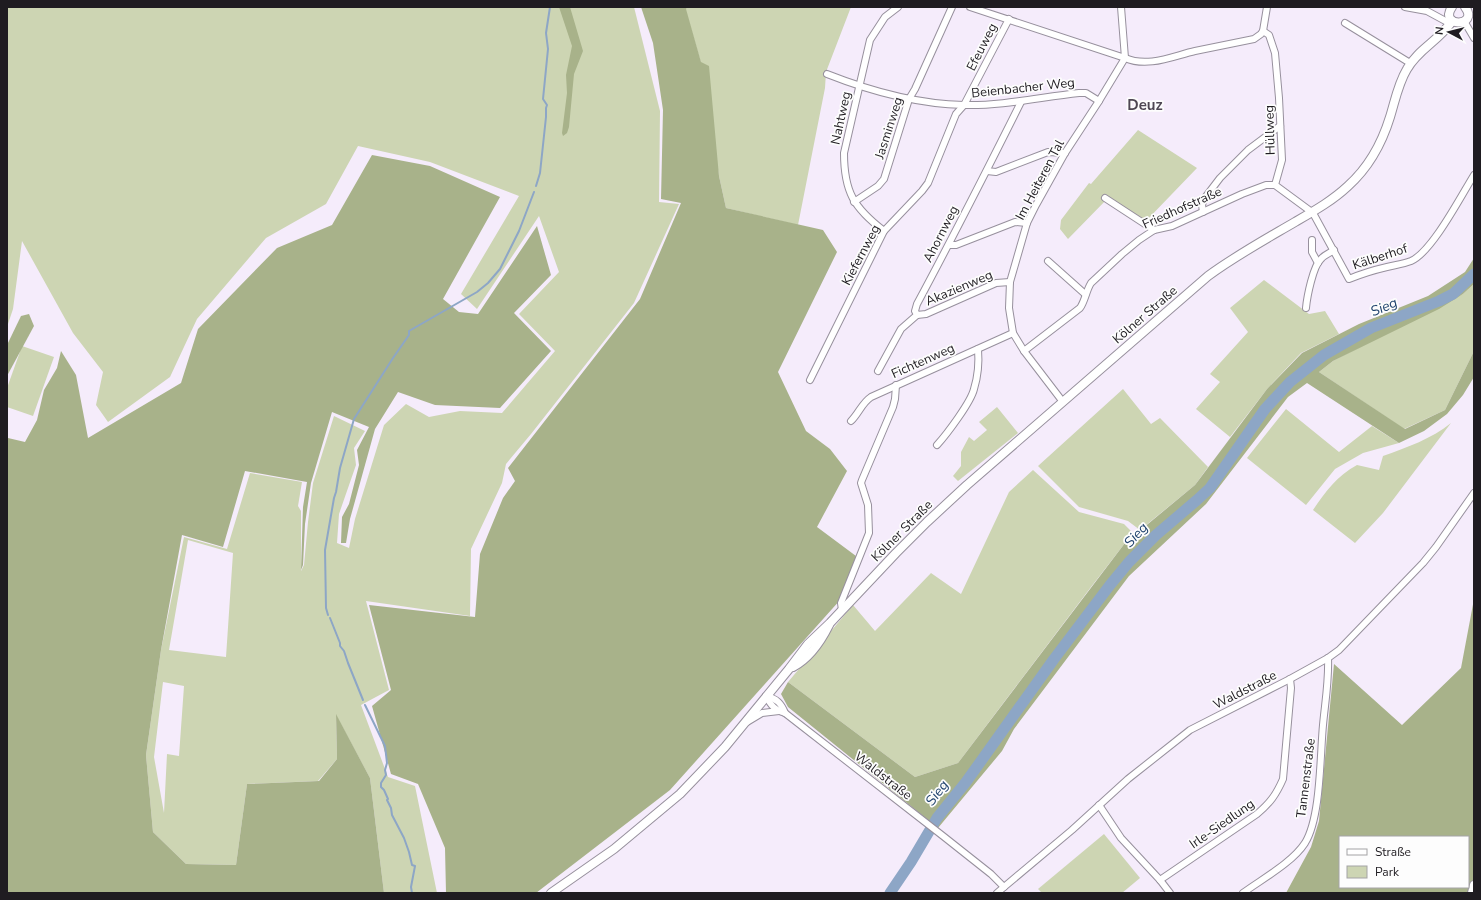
<svg xmlns="http://www.w3.org/2000/svg" width="1481" height="900" font-family="'Nunito Sans',sans-serif">
  <rect width="100%" height="100%" fill="#f5ecfb"/>
  <g fill="#cdd5b3" fill-rule="evenodd">
    <path d="M7,7H634L660,111L659,202L679,204L634,303L531,434L506,464L502,483L471,549L470,616L366,601L389,690L361,705L388,777L415,786L437,893H384L370,778L336,715L337,759L318,781L247,784L236,865L186,864L153,832L146,755L161,650L184,537L227,549L250,473L302,482L298,506L301,511V571L304,565L308,522L313,483L334,416L365,431L354,448L356,465L339,514L337,543L349,548L355,519L384,425L406,404L429,417L460,411L502,413L555,351L519,314L559,272L539,216L477,309L461,294L519,196L430,162L358,146L326,204L266,238L197,319L170,377L108,422L96,405L103,372L73,333L22,241L13,309L7,327ZM188,540L233,553L226,657L169,650ZM163,682L184,686L179,756L167,754L164,813L154,757Z"/>
    <polygon points="687,7 851,7 826,72 825,88 798,225 726,208 719,176 701,63 685,8"/>
    <polygon points="1138,130 1197,168 1145,222 1109,197 1068,239 1060,229 1061,220 1089,183 1091,184"/>
    <polygon points="1264,280 1309,314 1325,311 1339,334 1301,353 1267,389 1230,437 1196,409 1220,382 1210,374 1248,332 1230,308"/>
    <polygon points="1474,284 1474,351 1445,410 1404,429 1319,372 1333,361 1463,294"/>
    <polygon points="22,346 54,357 33,416 7,407 7,388"/>
    <polygon points="1123,389 1151,424 1160,418 1208,467 1195,485 1140,530 1128,521 1079,507 1038,466"/>
    <polygon points="997,407 1018,433 958,481 953,476 961,466 961,452 969,437 974,441 987,430 979,422"/>
    <polygon points="1286,409 1339,452 1372,426 1399,443 1363,453 1335,469 1306,505 1247,458"/>
    <path d="M1451,423L1383,513L1355,543L1313,510C1326,491 1337,476 1357,465L1379,470L1383,456C1408,447 1431,439 1451,423Z"/>
    <polygon points="1033,470 1079,512 1124,524 1135,535 1125,543 1091,587 958,763 915,777 788,682 853,605 875,631 931,573 961,594 1009,492"/>
    <polygon points="1104,834 1140,878 1122,893 1042,893 1038,889"/>
  </g>
  <g fill="#a8b28a" fill-rule="evenodd">
    <polygon points="559,7 570,7 583,51 574,74 569,127 567,133 563,136 562,133 567,93 566,75 572,46"/>
    <polygon points="641,7 687,7 686,9 701,62 709,66 719,176 726,208 823,230 837,252 778,372 806,431 830,449 847,471 817,527 856,556 841,599 670,790 536,893 446,893 445,848 418,784 391,774 372,706 391,690 369,605 475,617 480,554 503,498 515,481 508,468 640,299 681,203 661,199 663,110 653,43"/>
    <polygon points="372,155 430,166 500,197 443,299 459,312 478,314 537,226 551,275 514,313 551,351 500,408 435,405 398,392 375,429 350,519 346,543 341,543 342,517 349,504 359,465 357,450 369,427 332,412 311,483 305,524 303,565 301,570 303,507 307,482 245,471 223,547 182,535 161,650 146,755 153,832 186,864 236,865 247,784 319,781 337,759 336,714 370,778 384,893 7,893 7,434 8,438 25,442 37,420 44,390 57,368 61,351 76,375 88,438 181,383 198,329 277,248 332,225"/>
    <polygon points="1474,258 1474,284 1463,294 1439,309 1333,361 1319,372 1405,429 1445,410 1474,351 1474,377 1463,395 1447,414 1424,431 1399,443 1307,383 1288,397 1206,504 1129,576 1014,729 1002,751 938,828 788,707 781,694 788,682 915,777 958,763 1125,543 1195,485 1267,389 1302,353 1359,324 1428,296 1465,272"/>
    <polygon points="29,314 34,326 7,376 7,345 21,316"/>
    <path d="M1474,599V893H1286L1311,847L1319,821L1334,664L1402,725L1461,668ZM1340,837H1468V887H1340Z"/>
  </g>
  <g fill="none" stroke-linecap="round" stroke-linejoin="round">
    <g stroke="#8da6c6" stroke-width="2">
      <polyline points="536,186 540,173 546,117 546,108 547,105 543,99 548,49 546,33 550,7"/>
      <polyline points="328,615 326,608 325,550 334,498 336,492 340,468 354,419 393,358 409,335 409,331 477,292 488,283 500,269 519,231 534,192"/>
      <polyline points="330,618 340,643 340,646 344,651 348,663 363,700"/>
      <polyline points="365,705 385,746 387,763 385,770 386,775 381,783 381,787 384,790 388,799 387,800 391,808 392,815 404,838 409,852 412,865 415,866 411,887 412,893"/>
    </g>
    <polyline stroke="#8da6c6" stroke-width="11" points="890,893 911,862 937,818 966,782 1054,659 1110,585 1129,562 1156,535 1197,500 1210,488 1265,409 1290,382 1324,355 1371,328 1439,301 1453,294 1474,274"/>
    <defs>
      <g id="minor">
        <polyline points="970,7 1125,58 1121,7"/>
        <polyline points="1405,7 1427,11 1451,24"/>
        <polyline points="1464,21 1474,38"/>
        <polyline points="1345,23 1410,63"/>
        <path d="M1263,31L1269,35L1275,53L1279,98L1282,160L1275,185L1313,213L1349,279C1361,274 1374,270 1387,267C1395,265 1403,264 1411,261C1432,252 1461,196 1474,175"/>
        <path d="M827,74C870,91 917,104 964,105C1003,106 1041,97 1079,93H1086L1099,101L1125,58C1148,68 1173,56 1195,51C1215,47 1234,43 1254,39L1261,34L1263,31L1267,7"/>
        <polyline points="987,171 996,172 1048,152 1065,153"/>
        <polyline points="1105,198 1154,230"/>
        <polyline points="854,202 878,186 884,179 909,99 915,89 952,7"/>
        <polyline points="1203,212 1202,205 1204,199 1220,178 1248,150 1280,126"/>
        <path d="M884,231C854,208 844,192 844,153L870,40L885,17L898,7"/>
        <polyline points="1312,240 1312,252 1318,263"/>
        <polyline points="949,245 956,245 1015,222 1027,223"/>
        <polyline points="1048,261 1085,294"/>
        <path d="M1306,308C1307,297 1313,266 1321,259C1324,255 1330,253 1334,250"/>
        <polyline points="917,315 926,314 996,283 1010,282"/>
        <path d="M1024,351L1080,308C1085,301 1086,291 1091,283L1122,254L1139,240L1154,230L1172,226L1242,194L1266,185H1275"/>
        <path d="M878,371L901,329L917,315L915,311L917,304C953,237 987,170 1021,102"/>
        <polyline points="810,380 884,231 922,191 928,183 956,114 964,105 1009,19"/>
        <polyline points="1063,402 1024,351 1013,333 1009,308 1010,282 1027,223 1036,205 1065,153 1099,101"/>
        <path d="M851,421C859,413 862,403 871,397L1013,333"/>
        <path d="M937,445C947,434 971,402 974,389C978,376 979,361 978,349"/>
        <polyline points="842,610 841,603 869,533 868,505 861,483 862,480 893,407 895,399 896,385"/>
        <path d="M766,696C771,706 775,710 785,713L943,836L991,874L1004,887L1072,830L1128,779L1190,730L1290,679L1328,658L1339,650L1423,563L1436,547L1474,493"/>
        <path d="M766,696C777,699 781,703 785,713"/>
        <polyline points="747,722 762,713 779,711"/>
        <polyline points="1099,805 1121,838 1160,880 1170,893"/>
        <path d="M1160,880L1257,814C1270,803 1276,795 1283,779L1291,688L1290,679"/>
        <polyline points="997,893 1004,887"/>
        <path d="M1243,893C1262,879 1292,863 1305,843C1321,817 1320,756 1323,725C1325,703 1329,681 1328,658"/>
      </g>
      <g id="major">
        <path d="M1452,7C1438,28 1480,27 1465,7"/>
        <path d="M793,667C810,658 821,641 829,625"/>
        <path d="M551,893L614,849L680,794L725,747L789,669L808,644L830,623L896,553L927,522L967,485L1208,276C1235,256 1266,239 1295,222C1314,211 1332,201 1348,186C1368,168 1382,143 1390,117C1395,101 1398,84 1407,69C1418,49 1440,40 1452,21"/>
        <polyline points="1472,893 1474,885"/>
      </g>
    </defs>
    <use href="#minor" stroke="#97909d" stroke-width="8"/>
    <use href="#major" stroke="#97909d" stroke-width="10"/>
    <use href="#minor" stroke="#fff" stroke-width="6"/>
    <use href="#major" stroke="#fff" stroke-width="8"/>
  </g>
  <g text-anchor="middle" dominant-baseline="central" stroke-width="3.5" stroke-linejoin="round" paint-order="stroke">
    <g font-size="13" fill="#1f1c21" stroke="#fdfdfd">
      <text transform="translate(982 47) rotate(-63)">Efeuweg</text>
      <text transform="translate(1023 88) rotate(-6)">Beienbacher Weg</text>
      <text transform="translate(841 118) rotate(-78)">Nahtweg</text>
      <text transform="translate(889 128) rotate(-72)">Jasminweg</text>
      <text transform="translate(1270 130) rotate(-92)">Hüllweg</text>
      <text transform="translate(1040 180) rotate(-62)">Im Heiteren Tal</text>
      <text transform="translate(1182 208) rotate(-24)">Friedhofstraße</text>
      <text transform="translate(941 234) rotate(-63)">Ahornweg</text>
      <text transform="translate(861 255) rotate(-62)">Kiefernweg</text>
      <text transform="translate(1380 257) rotate(-18)">Kälberhof</text>
      <text transform="translate(959 288) rotate(-23)">Akazienweg</text>
      <text transform="translate(1145 315) rotate(-41)">Kölner Straße</text>
      <text transform="translate(923 361) rotate(-24)">Fichtenweg</text>
      <text transform="translate(902 531) rotate(-45)">Kölner Straße</text>
      <text transform="translate(1245 690) rotate(-27)">Waldstraße</text>
      <text transform="translate(883 776) rotate(38)">Waldstraße</text>
      <text transform="translate(1306 778) rotate(-83)">Tannenstraße</text>
      <text transform="translate(1222 824) rotate(-35)">Irle-Siedlung</text>
    </g>
    <g font-size="14" font-style="italic" fill="#20436e" stroke="#fdfdfd">
      <text transform="translate(1384 307) rotate(-23)">Sieg</text>
      <text transform="translate(1136 535) rotate(-47)">Sieg</text>
      <text transform="translate(937 793) rotate(-53)">Sieg</text>
    </g>
    <g font-size="15" font-weight="bold" fill="#4e4753" stroke="#fdfdfd">
      <text x="1145" y="105">Deuz</text>
    </g>
  </g>
  <rect width="1481" height="900" fill="none" stroke="#1f1c21" stroke-width="16"/>
  <rect x="1339" y="836" width="130" height="52" fill="#fdfdfd" stroke="#a4a3a5"/>
  <rect x="1347" y="849" width="20" height="6" fill="#ffffff" stroke="#a4a3a5"/>
  <text x="1375" y="856" font-size="12" fill="#1f1c21">Straße</text>
  <rect x="1347" y="866" width="20" height="12" fill="#cdd5b3" stroke="#a4a3a5"/>
  <text x="1375" y="876" font-size="12" fill="#1f1c21">Park</text>
  <g transform="translate(1449 32) rotate(277)" stroke="#fdfdfd" stroke-width="3" paint-order="stroke">
  <path d="M0-3L7 15L0 10L-7 15Z" fill="#1f1c21"/>
  <text y="-6" font-size="11" font-weight="bold" text-anchor="middle" fill="#1f1c21">N</text>
  </g>
</svg>
